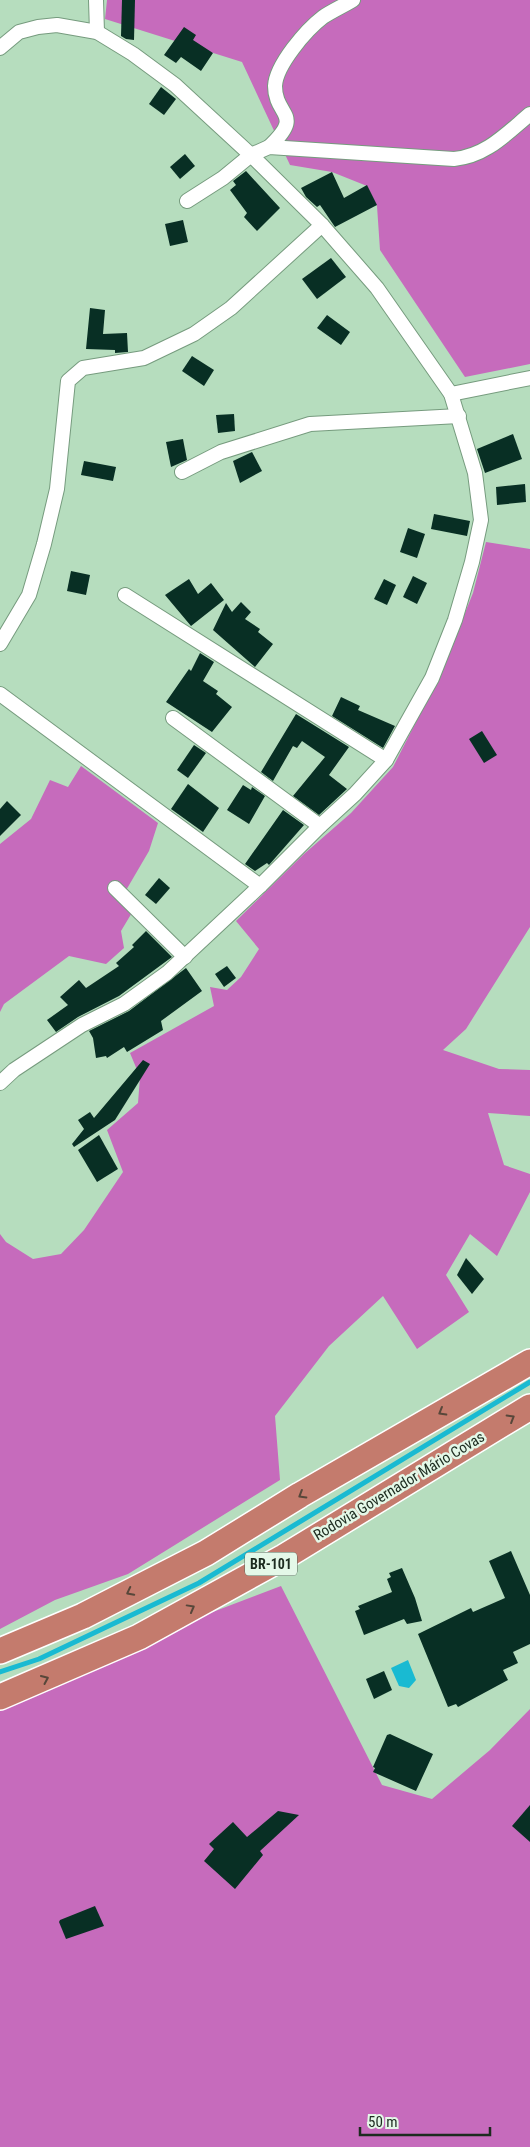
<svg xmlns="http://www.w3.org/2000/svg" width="530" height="2147" font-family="'Roboto Condensed',sans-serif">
  <rect width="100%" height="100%" fill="#b6ddbe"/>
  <g fill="#c66bbc">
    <polygon points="107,0 530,0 530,364 465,377 380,250 377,206 367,186 332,172 290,165 242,62 105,19"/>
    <polygon points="486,542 530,549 530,927 466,1029 443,1050 499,1069 530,1070 530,1116 488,1113 504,1165 530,1174 530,1192 497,1256 470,1234 446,1275 469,1312 417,1349 383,1296 329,1346 275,1416 280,1480 128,1574 55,1600 0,1629 0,1234 6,1242 33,1259 61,1254 84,1230 123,1172 107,1130 138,1103 140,1077 130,1053 214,1006 210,987 227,990 241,977 259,949 236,921 304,854 351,813 393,767 440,675 473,593"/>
    <polygon points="81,766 158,823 149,851 125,892 136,906 121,931 124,948 106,964 69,956 4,1004 0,1012 0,844 31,819 50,780 68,787"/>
    <polygon points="281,1586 382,1785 432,1799 490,1750 530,1709 530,2147 0,2147 0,1693"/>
  </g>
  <polygon fill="#19bad2" points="408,1660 416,1680 409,1688 399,1686 391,1668"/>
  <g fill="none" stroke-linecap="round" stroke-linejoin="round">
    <polyline stroke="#19bad2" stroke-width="5" points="0,1672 39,1659 199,1583 530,1382"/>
  </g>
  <g fill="#082f24">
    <polygon points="122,0 135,0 134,40 126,39 121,36"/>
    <polygon points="184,27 196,35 193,40 213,53 201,71 181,57 176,63 164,55"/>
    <polygon points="161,87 176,99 164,115 149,104"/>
    <polygon points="185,154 195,166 180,179 170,167"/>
    <polygon points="246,171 280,208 257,231 244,217 247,213 230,190 236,185 233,181"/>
    <polygon points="332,172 344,198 367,185 377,205 335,227 320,205 317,207 306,197 301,188"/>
    <polygon points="183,220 188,242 170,246 165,224"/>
    <polygon points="331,258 346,277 317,299 302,279"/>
    <polygon points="90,308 105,310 103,334 127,333 128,352 115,353 115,350 86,349"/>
    <polygon points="327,315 350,332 341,345 317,328"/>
    <polygon points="192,356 214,370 204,386 182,371"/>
    <polygon points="234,414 235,431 218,433 216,415"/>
    <polygon points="513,434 522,459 485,473 477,449"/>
    <polygon points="183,439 187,460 171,467 166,442"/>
    <polygon points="252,452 262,471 240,483 233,461"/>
    <polygon points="84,461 116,467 113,481 81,475"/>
    <polygon points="525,484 526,502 497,505 496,487"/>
    <polygon points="434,514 470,521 467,536 431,529"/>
    <polygon points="408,528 425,534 417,558 400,552"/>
    <polygon points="71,571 90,575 86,595 67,591"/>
    <polygon points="413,576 427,583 417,604 403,597"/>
    <polygon points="189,579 198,594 211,583 224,600 191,626 165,595"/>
    <polygon points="384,579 396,585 387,605 374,599"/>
    <polygon points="241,602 251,612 245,619 260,629 258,632 273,644 255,667 213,630 226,603 232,612"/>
    <polygon points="200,653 214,662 203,681 218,691 216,694 232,707 212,732 166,702 189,669 191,671"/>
    <polygon points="341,697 360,706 358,710 395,726 383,748 332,716"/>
    <polygon points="296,714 349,747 329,775 347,789 319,815 293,796 325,757 302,741 297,748 293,746 273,781 261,772"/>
    <polygon points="482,731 497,755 484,763 469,739"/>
    <polygon points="194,745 206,753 188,778 177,770"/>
    <polygon points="188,784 219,808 203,832 171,809"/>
    <polygon points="243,785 251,790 252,787 265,796 249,824 227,810"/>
    <polygon points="7,801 21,815 0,836 0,809"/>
    <polygon points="283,810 304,825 269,865 267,863 255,871 245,864"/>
    <polygon points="159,878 170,888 156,904 145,895"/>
    <polygon points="146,931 172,957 119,996 78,1017 56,1032 47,1020 68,1005 60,997 79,980 86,988 119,966 116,963 134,947 132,945"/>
    <polygon points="227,966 236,978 224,987 215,974"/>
    <polygon points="186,968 202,991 161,1021 163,1030 127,1052 124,1047 107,1058 106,1056 96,1058 93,1038 89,1031 129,1011"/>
    <polygon points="143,1060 150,1064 115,1120 74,1147 72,1144 84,1129 78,1120 90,1112 94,1118"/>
    <polygon points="99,1135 118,1169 97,1182 78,1150"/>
    <polygon points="466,1258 484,1279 472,1294 457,1275"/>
    <polygon points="511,1551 530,1595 530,1644 513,1652 518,1663 503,1670 508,1680 458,1707 456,1704 448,1707 418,1634 471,1608 473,1612 505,1598 489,1561"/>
    <polygon points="402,1568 415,1598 422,1621 407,1624 404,1619 364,1635 355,1611 360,1609 358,1606 392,1592 387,1579 391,1577 389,1573"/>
    <polygon points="384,1671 392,1690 374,1699 366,1679"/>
    <polygon points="390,1734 433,1754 416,1791 373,1772 375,1768 373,1767 387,1735"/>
    <polygon points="530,1805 530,1842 512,1826"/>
    <polygon points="278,1811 299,1815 260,1851 263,1855 235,1889 204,1861 214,1849 209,1844 233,1822 247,1837"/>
    <polygon points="95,1906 104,1926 66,1939 59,1922 60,1920"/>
  </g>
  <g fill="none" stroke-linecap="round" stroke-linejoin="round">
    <defs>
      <g id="street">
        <polyline points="96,0 97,32"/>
        <polyline points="0,48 19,32 38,27 57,25 97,32 133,54 175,85 251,155 322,225 377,288 451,394 475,473 481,520 472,562 455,620 432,678 386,760 355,794 320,826 260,886 167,973 124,1004 82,1025 14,1070 0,1083"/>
        <path d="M269,147C305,113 275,117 275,86C276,65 306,30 323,17C332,11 343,6 353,0"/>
        <path d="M187,201L223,178L251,155L269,147L454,159C486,156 506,134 530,114"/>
        <polyline points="451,394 530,378"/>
        <polyline points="182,472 221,452 310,424 459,416"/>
        <polyline points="125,595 386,760"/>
        <polyline points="0,644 29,595 44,544 57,489 68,381 83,368 144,358 194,334 231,308 322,225"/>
        <polyline points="0,694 260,886"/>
        <polyline points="173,718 320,826"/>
        <polyline points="115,888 185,957"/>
      </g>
      <g id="highway">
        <polyline points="0,1651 83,1616 206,1553 300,1495 530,1362"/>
        <polyline points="0,1697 139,1637 284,1557 530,1407"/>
      </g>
    </defs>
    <use href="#street" stroke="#769b7e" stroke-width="16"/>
    <use href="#highway" stroke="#fff" stroke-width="28"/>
    <use href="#street" stroke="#fff" stroke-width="14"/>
    <use href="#highway" stroke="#c47b6d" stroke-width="25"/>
  </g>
  <defs><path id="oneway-chevron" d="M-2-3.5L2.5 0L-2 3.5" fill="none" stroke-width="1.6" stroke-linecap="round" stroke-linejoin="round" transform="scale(1.25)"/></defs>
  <g stroke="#57473a">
    <use href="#oneway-chevron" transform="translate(442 1412) rotate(150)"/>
    <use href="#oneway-chevron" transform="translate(511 1418) rotate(-31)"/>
    <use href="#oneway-chevron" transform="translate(302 1495) rotate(149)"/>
    <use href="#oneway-chevron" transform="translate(130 1592) rotate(153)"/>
    <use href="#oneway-chevron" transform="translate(191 1608) rotate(-29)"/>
    <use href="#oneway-chevron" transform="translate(45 1679) rotate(-24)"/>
  </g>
  <g text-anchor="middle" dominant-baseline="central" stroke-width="5" stroke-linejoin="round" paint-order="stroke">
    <rect fill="#e4f8e8" stroke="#58685b" stroke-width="1" x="245" y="1552.5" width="52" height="23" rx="4"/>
    <g font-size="14" font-weight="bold" fill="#1c2b1f">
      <text x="271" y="1564">BR-101</text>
    </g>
    <g font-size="15" fill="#1c2b1f" stroke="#e4f8e8">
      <text transform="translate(399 1486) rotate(-31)">Rodovia Governador Mário Covas</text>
    </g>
  </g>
  <path d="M360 2127v8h130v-8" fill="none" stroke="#1c2b1f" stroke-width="2.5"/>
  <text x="368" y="2127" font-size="15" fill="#1c2b1f" stroke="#e4f8e8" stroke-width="4" paint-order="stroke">50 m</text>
</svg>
